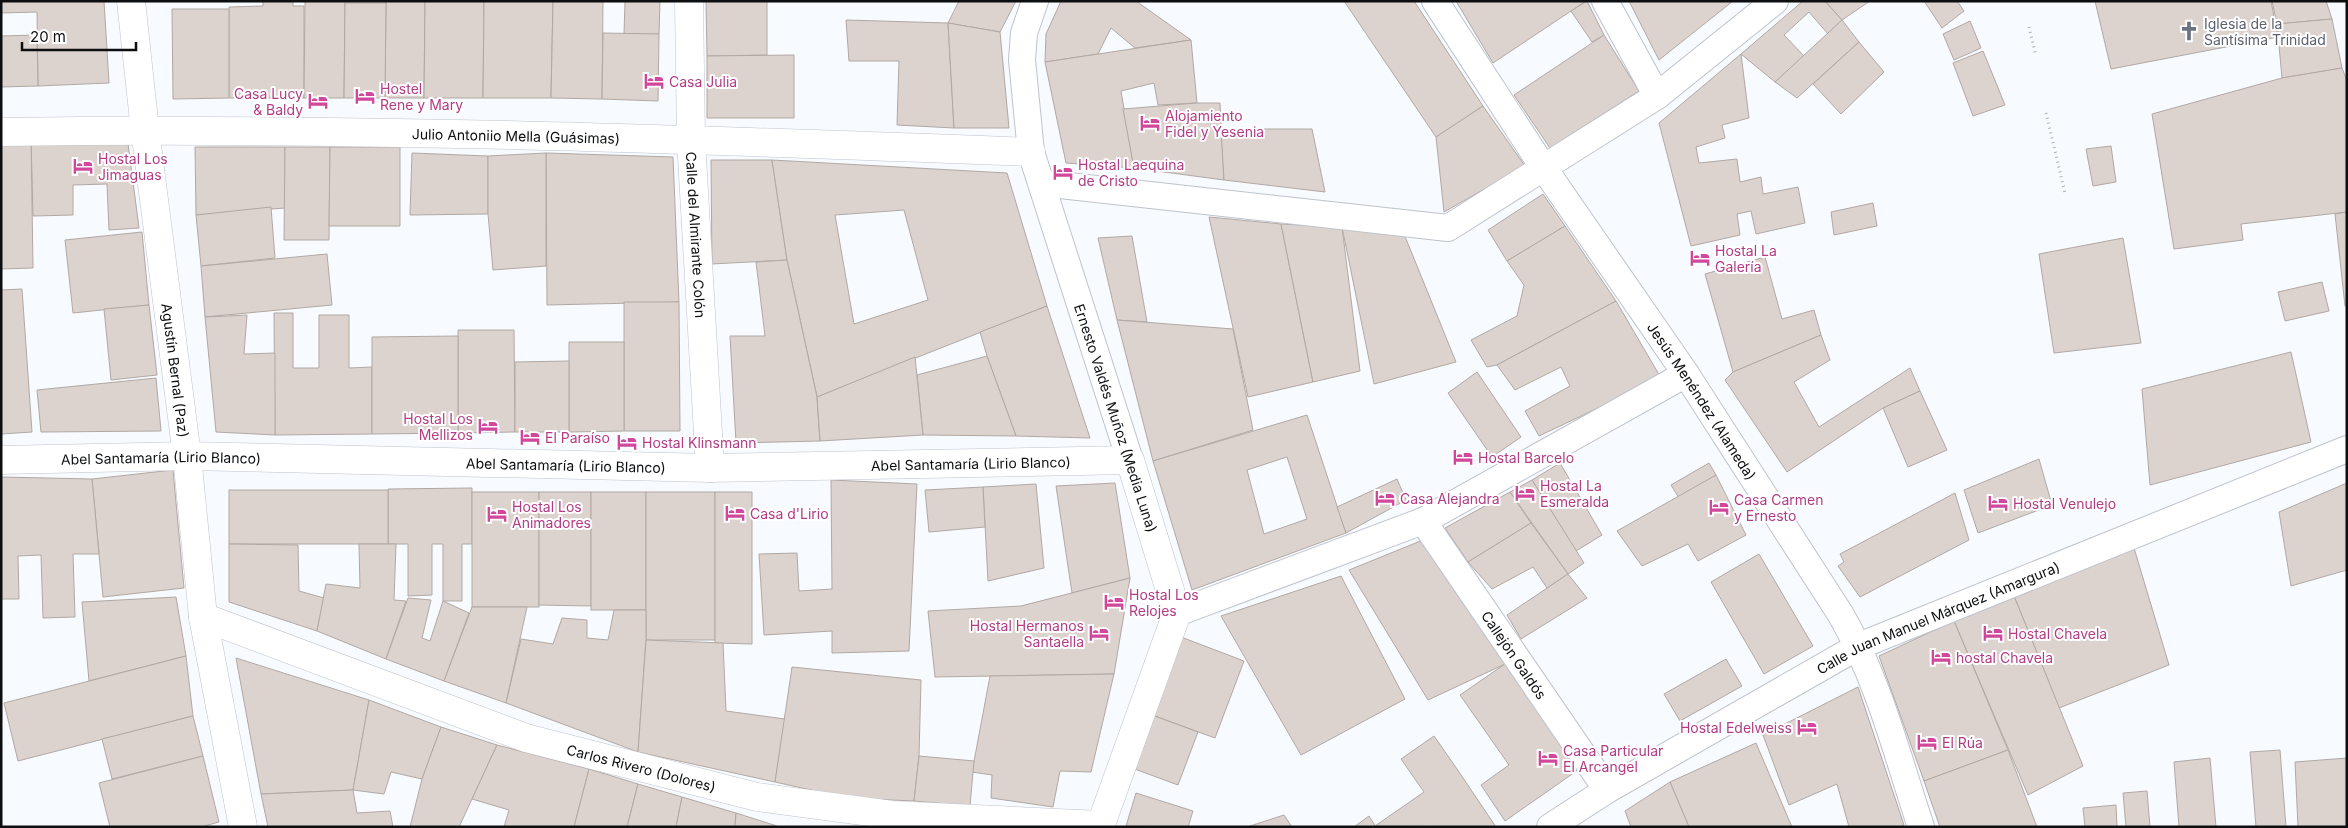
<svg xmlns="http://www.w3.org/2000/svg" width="2348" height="828" font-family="Inter,sans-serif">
  <rect width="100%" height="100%" fill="#f7faff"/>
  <g fill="#ddd3ce" stroke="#b1a8a3" fill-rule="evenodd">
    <polygon points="1,1 104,1 109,83 38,86 37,12 1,13"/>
    <polygon points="263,1 293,1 293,6 304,6 304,98 229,98 229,7 263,6"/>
    <polygon points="305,1 345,1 344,98 304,98"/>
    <polygon points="386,1 425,1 424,98 385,98"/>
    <polygon points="425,1 484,1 483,98 424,98"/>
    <polygon points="484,1 553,1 551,98 483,98"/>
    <polygon points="553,1 603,1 602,99 551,98"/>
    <polygon points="625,1 660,1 659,34 624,34"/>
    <polygon points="706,1 767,1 767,55 707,56"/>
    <polygon points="959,1 1016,1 1000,32 948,23"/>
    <polygon points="1061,1 1136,1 1191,40 1135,48 1111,28 1098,54 1045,62 1046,34"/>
    <polygon points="1344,1 1414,1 1483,106 1436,137"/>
    <polygon points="1456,1 1586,1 1493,63"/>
    <polygon points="1587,1 1604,35 1592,42 1571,11"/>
    <polygon points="1629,1 1733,1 1659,60"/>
    <polygon points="1803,1 1825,1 1842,20 1828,34 1809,12 1784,35 1804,56 1775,82 1741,54"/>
    <polygon points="1825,1 1870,1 1842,20"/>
    <polygon points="1924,1 1957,1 1964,11 1942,28"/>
    <polygon points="2095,1 2271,1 2278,37 2111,69"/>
    <polygon points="2272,1 2326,1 2332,19 2277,24"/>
    <polygon points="345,3 386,3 385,98 344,98"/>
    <polygon points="172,9 229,9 229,98 173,99"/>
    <polygon points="2332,19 2342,68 2282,78 2277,24"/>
    <polygon points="846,20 948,23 954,128 897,125 899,61 849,61"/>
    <polygon points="1842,20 1859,42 1797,98 1775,82"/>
    <polygon points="1970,21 1981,48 1954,60 1943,34"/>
    <polygon points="948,23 1000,32 1009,128 954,128"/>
    <polygon points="603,33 659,34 658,101 602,99"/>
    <polygon points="37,35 38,86 1,87 1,36"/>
    <polygon points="1604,35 1639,91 1550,148 1514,95"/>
    <polygon points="1191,40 1197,103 1158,105 1154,83 1121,91 1134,168 1066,163 1045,62"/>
    <polygon points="1859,42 1884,72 1841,114 1813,84"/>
    <polygon points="1983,51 2005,105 1973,116 1953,63"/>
    <polygon points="1741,54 1749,118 1722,125 1725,138 1696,147 1699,163 1737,159 1740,182 1761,177 1763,194 1798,187 1805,223 1756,234 1751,211 1737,214 1740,235 1691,246 1659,123"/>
    <polygon points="794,55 794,118 707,118 707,56"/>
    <polygon points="2342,68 2347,81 2347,212 2241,224 2243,240 2174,249 2152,114 2282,78"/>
    <polygon points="1197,103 1220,103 1224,180 1134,168 1123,109"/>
    <polygon points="1483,106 1525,166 1444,212 1436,137"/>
    <polygon points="1221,129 1312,129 1325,192 1224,180"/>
    <polygon points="127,136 139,228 109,230 107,184 73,185 73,215 33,216 31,137"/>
    <polygon points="31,137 33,268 1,269 1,138"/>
    <polygon points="2111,146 2116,182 2093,186 2086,149"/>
    <polygon points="195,147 285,147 285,208 196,215"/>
    <polygon points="285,147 330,147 329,240 284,240"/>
    <polygon points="330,147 400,147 400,226 329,226"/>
    <polygon points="412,153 488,156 488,214 410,215"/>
    <polygon points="546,153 673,157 679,302 547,305"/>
    <polygon points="546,153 546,266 493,270 488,214 488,156"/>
    <polygon points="711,160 772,160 787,260 712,264"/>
    <path d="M772,160L1007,173L1047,306L817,397L787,260ZM904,210L928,300L854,324L835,215Z"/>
    <polygon points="1543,194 1565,226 1507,261 1488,230"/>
    <polygon points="1873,203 1877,226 1834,235 1831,212"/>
    <polygon points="271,207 275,258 201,266 196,215"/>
    <polygon points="2347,212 2347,306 2345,306 2335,214"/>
    <polygon points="1209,217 1281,224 1313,382 1248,397"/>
    <polygon points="1281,224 1342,227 1360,371 1313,382"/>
    <polygon points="1565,226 1616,301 1497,365 1487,367 1471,340 1517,316 1524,285 1507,261"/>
    <polygon points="1342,227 1404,234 1456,362 1374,384"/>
    <polygon points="142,232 149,305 73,313 65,240"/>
    <polygon points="1132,236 1147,322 1117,320 1098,238"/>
    <polygon points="2123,238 2141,343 2054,353 2039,254"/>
    <polygon points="327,254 332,305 205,317 201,266"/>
    <polygon points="1765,257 1782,319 1814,310 1821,335 1733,372 1705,274"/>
    <polygon points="787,260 817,397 820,441 736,443 730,336 765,336 756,262"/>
    <polygon points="2322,282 2329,311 2285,321 2278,292"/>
    <polygon points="22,289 32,432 1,434 1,290"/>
    <polygon points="1616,301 1661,378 1539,436 1525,411 1570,386 1561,367 1515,390 1497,365"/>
    <polygon points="624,302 679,302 680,431 624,431"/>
    <polygon points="149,305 157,375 111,380 104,309"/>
    <polygon points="1047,306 1090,438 1016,436 987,356 980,332"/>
    <polygon points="274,313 293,313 293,368 319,368 319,315 349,315 349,368 372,367 372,434 275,435"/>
    <polygon points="247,315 244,354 275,353 275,435 216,432 205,317"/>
    <polygon points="1117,320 1233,329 1253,430 1153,461"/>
    <polygon points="458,330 514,330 515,432 458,433"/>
    <polygon points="1821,335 1830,360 1794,382 1819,427 1910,368 1920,391 1883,408 1787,472 1725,380 1733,372"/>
    <polygon points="458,336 458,433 372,434 372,337"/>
    <polygon points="569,342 624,342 624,431 569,432"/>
    <polygon points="2291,352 2311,442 2150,485 2142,389"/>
    <polygon points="987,356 1016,436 923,435 917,375"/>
    <polygon points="915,357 923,435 820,441 817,397"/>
    <polygon points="569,361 569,432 515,432 515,362"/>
    <polygon points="1477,372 1521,437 1492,457 1448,393"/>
    <polygon points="156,378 161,431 41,432 37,390"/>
    <polygon points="1920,391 1947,450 1908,467 1883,408"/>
    <path d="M1307,415L1346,533L1192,590L1153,461ZM1287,457L1307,519L1264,534L1247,470Z"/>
    <polygon points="2039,459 2052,505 1978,533 1964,490"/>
    <polygon points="1560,463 1602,535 1576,551 1532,480"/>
    <polygon points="1709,463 1716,475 1679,498 1671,485"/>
    <polygon points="173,470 184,588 103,597 92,479"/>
    <polygon points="1716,475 1746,535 1698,561 1688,544 1642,566 1617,531"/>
    <polygon points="1,477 92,479 99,554 73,554 75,617 43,618 41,555 18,556 19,599 1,599"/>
    <polygon points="1397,479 1406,500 1346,533 1337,507"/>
    <polygon points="831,480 917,484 909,651 832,653 832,631 764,635 759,554 797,553 799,591 832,589"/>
    <polygon points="1532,480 1584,563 1568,574 1510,492"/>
    <polygon points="1115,483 1130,578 1072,593 1056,486"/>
    <polygon points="2347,483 2347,570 2291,586 2279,512"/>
    <polygon points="1036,484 1044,568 988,581 983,487"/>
    <polygon points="983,487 985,527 929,532 925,490"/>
    <polygon points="472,488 472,544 462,544 462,601 443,601 443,544 432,544 432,595 408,596 408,544 388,544 388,489"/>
    <rect x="229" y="490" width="159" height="54"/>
    <rect x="472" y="492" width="67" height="115"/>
    <polygon points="539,492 591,492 591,606 539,605"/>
    <rect x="591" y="492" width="55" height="118"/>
    <rect x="646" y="492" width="69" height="148"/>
    <polygon points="715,492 752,492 752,644 715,643"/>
    <polygon points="1510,492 1531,523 1468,562 1445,528"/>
    <polygon points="1955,493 1969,540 1860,597 1838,566 1844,562 1840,554"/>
    <polygon points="1531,523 1568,574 1547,588 1533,567 1492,589 1468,562"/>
    <polygon points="1423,540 1505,664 1428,700 1349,570"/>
    <polygon points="229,544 298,545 299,591 324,598 317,631 229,602"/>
    <polygon points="359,544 396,544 394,600 406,601 386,659 317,631 326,584 360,588"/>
    <polygon points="2134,548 2169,665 2059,708 2014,596"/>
    <polygon points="1759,554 1813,646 1764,674 1711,582"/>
    <polygon points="1568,574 1587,598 1521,639 1507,615"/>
    <polygon points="1341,576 1405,699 1301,755 1221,616"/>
    <polygon points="1130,578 1114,674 935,677 928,611 1021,606"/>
    <polygon points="2014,596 2083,766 2028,795 1954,621"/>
    <polygon points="176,597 186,656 89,681 82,602"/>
    <polygon points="408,598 431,600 422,638 430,641 443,601 469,613 444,681 386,659"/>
    <polygon points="472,607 527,607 506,703 444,681"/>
    <polygon points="614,610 646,610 646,640 638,752 506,703 521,639 553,644 562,618 587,620 587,638 608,640"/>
    <polygon points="1954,621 2008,750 1924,781 1879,656"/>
    <polygon points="1181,637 1244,661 1215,738 1152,715"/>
    <polygon points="646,640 723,643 726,711 785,719 775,782 638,752"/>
    <polygon points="186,656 193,716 18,761 4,703"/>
    <polygon points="236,658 369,700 353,790 261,794"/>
    <polygon points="1726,659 1742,686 1680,721 1664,694"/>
    <polygon points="1505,664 1578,770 1505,821 1481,785 1509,765 1460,695"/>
    <polygon points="792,667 921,680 919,756 914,801 847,798 775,782"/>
    <polygon points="1114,674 1091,772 1060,771 1053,807 991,798 992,775 972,772 990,676"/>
    <polygon points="1858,687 1904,825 1899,827 1849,827 1837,784 1789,805 1763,735"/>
    <polygon points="369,700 441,727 422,779 391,772 384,794 353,790"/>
    <polygon points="1152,715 1198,732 1178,785 1132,768"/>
    <polygon points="193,716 203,756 112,779 102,739"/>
    <polygon points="441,727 497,745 459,827 410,827 422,779"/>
    <polygon points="1434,736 1457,769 1496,827 1375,826 1424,792 1401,759"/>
    <polygon points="1756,743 1792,827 1689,827 1670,782"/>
    <polygon points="497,745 589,769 574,827 504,827 509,810 472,799"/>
    <polygon points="2008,750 2037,827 1940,827 1924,781"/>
    <polygon points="2280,750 2286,827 2256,827 2250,752"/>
    <polygon points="203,756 219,822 201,827 110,827 99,783"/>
    <polygon points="919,756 974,761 970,806 914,801"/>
    <polygon points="2210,758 2216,827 2179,827 2174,762"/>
    <polygon points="2347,758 2347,827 2298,827 2295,762"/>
    <polygon points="589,769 638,784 627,827 574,827"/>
    <polygon points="1670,782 1689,827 1631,827 1625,811"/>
    <polygon points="638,784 682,797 676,827 627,827"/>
    <polygon points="353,790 357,813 390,811 393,827 268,827 261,794"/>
    <polygon points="2147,791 2150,827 2126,827 2123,793"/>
    <polygon points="1136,793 1193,811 1188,827 1126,826"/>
    <polygon points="682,797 736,813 735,827 676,827"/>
    <polygon points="2116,805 2117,827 2085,827 2083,808"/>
    <polygon points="736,813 777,826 777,827 735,827"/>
    <polygon points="1284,815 1292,827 1247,827"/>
    <polygon points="1369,816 1376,827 1354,827"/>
  </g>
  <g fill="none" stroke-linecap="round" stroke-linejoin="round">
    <defs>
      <g id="pedestrian">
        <polyline points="1035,1 1024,33 1022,60 1031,152 1130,460"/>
        <path id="s1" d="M1435,1L1543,167L1686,374L1841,615C1879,681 1897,755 1921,827"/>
        <polyline points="1605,1 1657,96"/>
        <polyline points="1042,183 1448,228 1657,96 1775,1"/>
        <path id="s2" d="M1423,521L1607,790"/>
        <polyline points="1177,613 1423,521 1686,374"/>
        <path id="s3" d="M1550,827L1607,790L1859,646L2347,449"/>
      </g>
      <g id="minor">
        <path id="s4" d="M131,1L145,130L187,456L203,617L243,827"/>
        <path id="s5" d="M689,1L691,140L710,468"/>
        <path id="s6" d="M1,132C345,127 688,139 1031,152"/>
        <path id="s7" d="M1,460L187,456L710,468L1130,460L1177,613L1100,827"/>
        <path id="s8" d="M203,617L526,738L757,797L892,815L1100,825"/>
      </g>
    </defs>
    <use href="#pedestrian" stroke="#bec3cc" stroke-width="28"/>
    <use href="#minor" stroke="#bec3cc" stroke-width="29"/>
    <g stroke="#adb0b4" stroke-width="3" stroke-dasharray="1 4" stroke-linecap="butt">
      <polyline points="2029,27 2036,56"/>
      <polyline points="2046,113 2065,193"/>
    </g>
    <use href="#pedestrian" stroke="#fff" stroke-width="26"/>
    <use href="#minor" stroke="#fff" stroke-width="28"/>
  </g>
  <defs>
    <symbol id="church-bare" viewBox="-9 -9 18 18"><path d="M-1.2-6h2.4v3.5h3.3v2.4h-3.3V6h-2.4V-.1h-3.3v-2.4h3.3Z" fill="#6b7280" stroke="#fff" stroke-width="2.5" paint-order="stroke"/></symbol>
    <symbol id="hotel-bare" viewBox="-9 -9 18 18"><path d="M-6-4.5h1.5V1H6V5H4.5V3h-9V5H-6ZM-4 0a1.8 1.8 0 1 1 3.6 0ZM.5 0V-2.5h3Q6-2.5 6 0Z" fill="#d1479c" stroke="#fff" stroke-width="2.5" paint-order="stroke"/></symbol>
  </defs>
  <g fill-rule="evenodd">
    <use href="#church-bare" x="2175" y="17" width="28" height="28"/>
    <use href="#hotel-bare" x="640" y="67" width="28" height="28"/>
    <use href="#hotel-bare" x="351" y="82" width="28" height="28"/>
    <use href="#hotel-bare" x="304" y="87" width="28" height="28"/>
    <use href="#hotel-bare" x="1136" y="109" width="28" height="28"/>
    <use href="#hotel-bare" x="69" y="152" width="28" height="28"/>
    <use href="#hotel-bare" x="1049" y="158" width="28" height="28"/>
    <use href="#hotel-bare" x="1686" y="244" width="28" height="28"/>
    <use href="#hotel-bare" x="474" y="412" width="28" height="28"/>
    <use href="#hotel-bare" x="516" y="423" width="28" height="28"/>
    <use href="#hotel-bare" x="613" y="428" width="28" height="28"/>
    <use href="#hotel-bare" x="1449" y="443" width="28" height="28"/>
    <use href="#hotel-bare" x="1511" y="479" width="28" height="28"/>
    <use href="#hotel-bare" x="1371" y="484" width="28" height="28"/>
    <use href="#hotel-bare" x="1984" y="489" width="28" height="28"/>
    <use href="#hotel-bare" x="1705" y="493" width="28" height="28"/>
    <use href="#hotel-bare" x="721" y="499" width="28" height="28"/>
    <use href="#hotel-bare" x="483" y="500" width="28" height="28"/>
    <use href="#hotel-bare" x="1100" y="588" width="28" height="28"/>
    <use href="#hotel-bare" x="1085" y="619" width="28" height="28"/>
    <use href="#hotel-bare" x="1979" y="619" width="28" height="28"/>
    <use href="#hotel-bare" x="1927" y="643" width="28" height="28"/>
    <use href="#hotel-bare" x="1793" y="713" width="28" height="28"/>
    <use href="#hotel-bare" x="1913" y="728" width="28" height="28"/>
    <use href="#hotel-bare" x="1534" y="744" width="28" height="28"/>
  </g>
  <g text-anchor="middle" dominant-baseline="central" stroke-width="4" stroke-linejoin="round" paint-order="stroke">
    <g font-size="14" fill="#5b616d" stroke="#fff" text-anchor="start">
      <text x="2204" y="23">Iglesia de la<tspan x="2204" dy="16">Santísima Trinidad</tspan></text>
    </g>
    <g font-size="14" fill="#b23c85" stroke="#fff" text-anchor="start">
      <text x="669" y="81">Casa Julia</text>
      <text x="380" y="88">Hostel<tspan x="380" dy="16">Rene y Mary</tspan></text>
      <text x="303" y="93" text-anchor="end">Casa Lucy<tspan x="303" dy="16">&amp; Baldy</tspan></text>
      <text x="1165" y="115">Alojamiento<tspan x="1165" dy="16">Fidel y Yesenia</tspan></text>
      <text x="98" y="158">Hostal Los<tspan x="98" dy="16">Jimaguas</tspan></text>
      <text x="1078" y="164">Hostal Laequina<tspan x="1078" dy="16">de Cristo</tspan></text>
      <text x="1715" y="250">Hostal La<tspan x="1715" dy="16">Galería</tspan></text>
      <text x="473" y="418" text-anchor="end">Hostal Los<tspan x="473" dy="16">Mellizos</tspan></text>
      <text x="545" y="437">El Paraíso</text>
      <text x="642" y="442">Hostal Klinsmann</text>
      <text x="1478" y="457">Hostal Barcelo</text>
      <text x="1540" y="485">Hostal La<tspan x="1540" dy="16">Esmeralda</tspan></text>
      <text x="1400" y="498">Casa Alejandra</text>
      <text x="1734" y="499">Casa Carmen<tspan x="1734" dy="16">y Ernesto</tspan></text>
      <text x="2013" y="503">Hostal Venulejo</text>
      <text x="512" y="506">Hostal Los<tspan x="512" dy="16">Animadores</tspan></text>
      <text x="750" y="513">Casa d'Lirio</text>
      <text x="1129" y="594">Hostal Los<tspan x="1129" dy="16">Relojes</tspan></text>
      <text x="1084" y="625" text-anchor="end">Hostal Hermanos<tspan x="1084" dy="16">Santaella</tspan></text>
      <text x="2008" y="633">Hostal Chavela</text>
      <text x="1956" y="657">hostal Chavela</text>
      <text x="1792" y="727" text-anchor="end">Hostal Edelweiss</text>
      <text x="1942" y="742">El Rúa</text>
      <text x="1563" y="750">Casa Particular<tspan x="1563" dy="16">El Arcangel</tspan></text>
    </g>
    <g font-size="14" fill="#0c0e10" stroke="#fff">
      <text stroke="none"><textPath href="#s6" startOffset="515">Julio Antoniio Mella (Guásimas)</textPath></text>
      <text stroke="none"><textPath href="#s5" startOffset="234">Calle del Almirante Colón</textPath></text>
      <text stroke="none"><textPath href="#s4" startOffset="372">Agustín Bernal (Paz)</textPath></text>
      <text stroke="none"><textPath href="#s1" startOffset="481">Jesús Menéndez (Alameda)</textPath></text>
      <text transform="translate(1116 418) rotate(72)">Ernesto Valdés Muñoz (Media Luna)</text>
      <text stroke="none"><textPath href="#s7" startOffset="160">Abel Santamaría (Lirio Blanco)</textPath></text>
      <text stroke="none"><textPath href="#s7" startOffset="970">Abel Santamaría (Lirio Blanco)</textPath></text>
      <text stroke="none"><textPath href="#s7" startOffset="565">Abel Santamaría (Lirio Blanco)</textPath></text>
      <text stroke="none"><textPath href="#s3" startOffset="442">Calle Juan Manuel Márquez (Amargura)</textPath></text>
      <text stroke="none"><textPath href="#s2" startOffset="162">Callejón Galdós</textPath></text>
      <text stroke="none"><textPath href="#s8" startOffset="464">Carlos Rivero (Dolores)</textPath></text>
    </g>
  </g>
  <rect width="2348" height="828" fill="none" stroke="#0c0e10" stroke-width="5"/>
  <path d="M22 42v8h114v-8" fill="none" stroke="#0c0e10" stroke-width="2.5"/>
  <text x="30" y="42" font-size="15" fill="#0c0e10" stroke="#ffffff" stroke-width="4" paint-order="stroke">20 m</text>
</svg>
